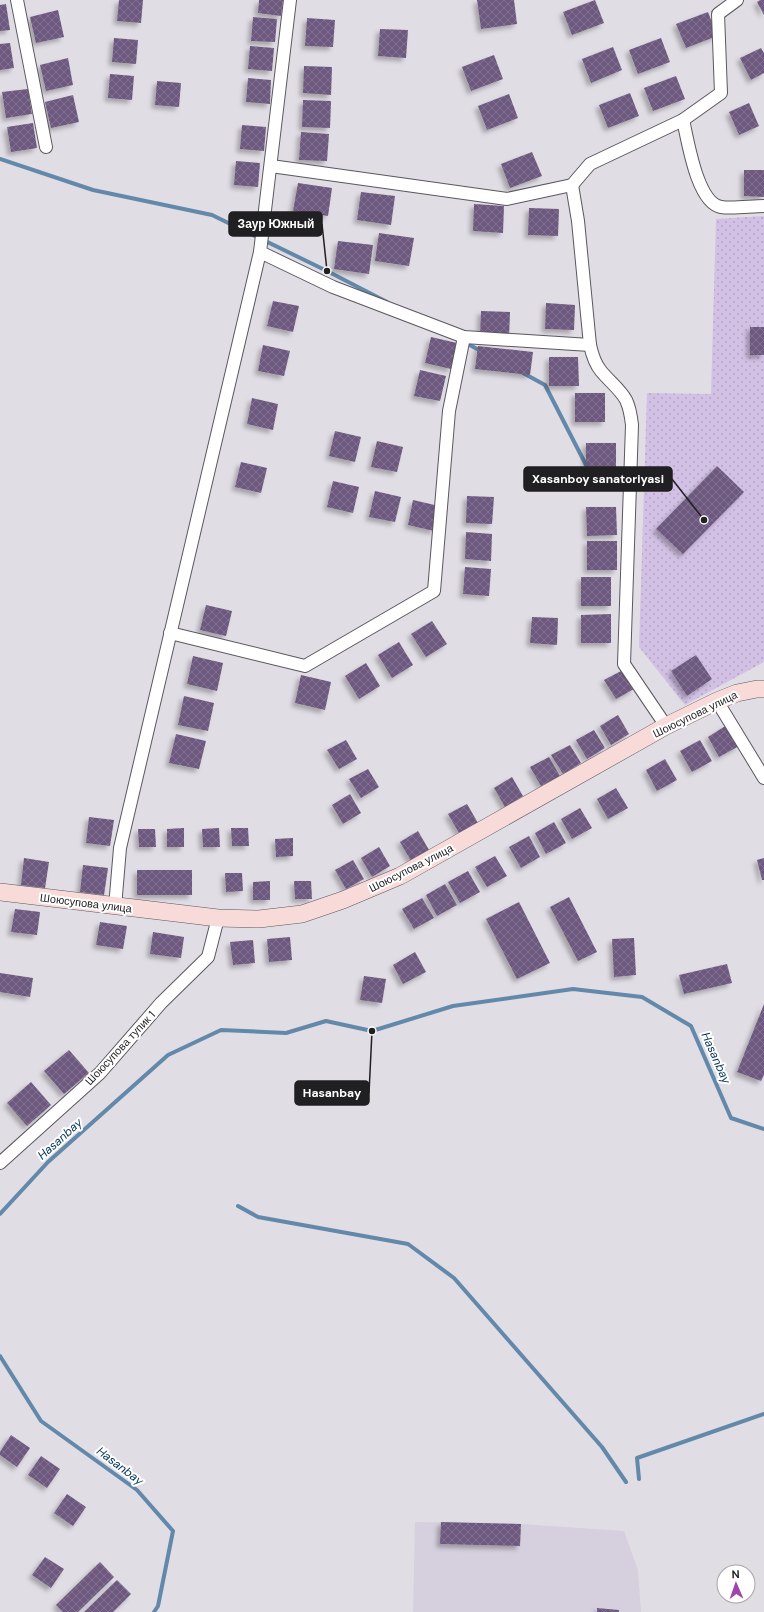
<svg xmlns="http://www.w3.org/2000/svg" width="764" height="1612" font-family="'DM Sans',sans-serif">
  <defs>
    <pattern id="grass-dots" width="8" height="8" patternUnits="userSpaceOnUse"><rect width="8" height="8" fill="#d2c1e5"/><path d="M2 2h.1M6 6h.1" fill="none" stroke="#b4a5c4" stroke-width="1.8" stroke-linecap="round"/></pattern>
    <pattern id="building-cross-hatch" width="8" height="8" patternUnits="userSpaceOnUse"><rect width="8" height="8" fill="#6d587f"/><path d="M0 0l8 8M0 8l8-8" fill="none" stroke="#81718e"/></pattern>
    <filter id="shadow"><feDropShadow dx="-3.5" dy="3.5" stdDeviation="2" flood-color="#0004"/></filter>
  </defs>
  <rect width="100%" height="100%" fill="#e1dde5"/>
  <polygon fill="#d6cfde" points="415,1522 521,1524 624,1531 638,1570 641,1612 413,1612"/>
  <polygon fill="url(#grass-dots)" points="764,216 764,662 685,705 639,647 647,393 711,394 716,219"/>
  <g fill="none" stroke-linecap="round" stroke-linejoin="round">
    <g stroke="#6389aa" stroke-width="4">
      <polyline points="0,159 93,190 212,215 327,271 387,302"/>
      <polyline points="464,342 481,351"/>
      <polyline points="523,373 545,385 586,465"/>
      <polyline points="238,1206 258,1217 408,1244 454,1278 602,1447 626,1482"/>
      <polyline points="0,1214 48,1162 168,1055 221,1030 286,1033 326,1021 372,1031 453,1006 573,989 642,997 691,1026 731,1118 764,1129"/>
      <polyline points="0,1356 41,1421 137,1490 173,1531 158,1606 154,1612"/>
      <polyline points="639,1479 637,1458 764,1414"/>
    </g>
  </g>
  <g fill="url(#building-cross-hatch)" filter="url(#shadow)">
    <polygon points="119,0 143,0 141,23 117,21"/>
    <polygon points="259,0 283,0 281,16 258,13"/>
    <polygon points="477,0 514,0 517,24 481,29"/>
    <polygon points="595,0 604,23 572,35 563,12"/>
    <polygon points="760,0 764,0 764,15 757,2"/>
    <polygon points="6,4 10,30 0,31 0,5"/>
    <polygon points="58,10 64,37 36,43 30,17"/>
    <polygon points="708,12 717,36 686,48 676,24"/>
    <polygon points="253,17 277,19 275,42 251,41"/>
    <polygon points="307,18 335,20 333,47 305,46"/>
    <polygon points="380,29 408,30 406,58 378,56"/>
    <polygon points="114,38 138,40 136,64 112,62"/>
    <polygon points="661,38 670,62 638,74 629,50"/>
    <polygon points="10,43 14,68 0,70 0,44"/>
    <polygon points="250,46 274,48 272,71 248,69"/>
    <polygon points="613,47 622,70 591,83 582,59"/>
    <polygon points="761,48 764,53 764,73 751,80 740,58"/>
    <polygon points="494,55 503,79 471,91 462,67"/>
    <polygon points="68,58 73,85 46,91 40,65"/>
    <polygon points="304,66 332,67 331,95 303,93"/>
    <polygon points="110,74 134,76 132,100 108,98"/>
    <polygon points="676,76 685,99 653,111 644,88"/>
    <polygon points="248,78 271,80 270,104 246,102"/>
    <polygon points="157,81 181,83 179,107 155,105"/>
    <polygon points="28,89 32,114 6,118 2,92"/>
    <polygon points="630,93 639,116 608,128 599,105"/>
    <polygon points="509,94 518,118 487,130 478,106"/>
    <polygon points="73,95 79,122 51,128 45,102"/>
    <polygon points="303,100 331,101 330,128 302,127"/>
    <polygon points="749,103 759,126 739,135 729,112"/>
    <polygon points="33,123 37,148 11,152 7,127"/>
    <polygon points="242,125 266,127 264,151 240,149"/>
    <polygon points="301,132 329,134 327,161 299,160"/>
    <polygon points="532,152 542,176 510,188 501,164"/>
    <polygon points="236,161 260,163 258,187 234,185"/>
    <polygon points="744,170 764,170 764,197 744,196"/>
    <polygon points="298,183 332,188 328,216 293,211"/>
    <polygon points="361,192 395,196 391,225 357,220"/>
    <polygon points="474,204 504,206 503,233 473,231"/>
    <polygon points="529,208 559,209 558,236 528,235"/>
    <polygon points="379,233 414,238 409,266 375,261"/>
    <polygon points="338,241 373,245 369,274 334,269"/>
    <polygon points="273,301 299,306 293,332 267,326"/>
    <polygon points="546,303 575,305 574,330 545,329"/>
    <polygon points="481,311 510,312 509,338 480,337"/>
    <rect x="750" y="327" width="14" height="28"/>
    <polygon points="431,337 457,343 451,369 425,363"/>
    <polygon points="263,345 290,351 284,376 258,371"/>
    <polygon points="478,346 533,352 530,375 475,369"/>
    <polygon points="549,357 578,357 579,386 549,386"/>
    <polygon points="420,370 446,376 440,401 414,396"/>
    <rect x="575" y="393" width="30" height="29"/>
    <polygon points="252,398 278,404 273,430 247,424"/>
    <polygon points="335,431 361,437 355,462 329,456"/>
    <polygon points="377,441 403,447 397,472 371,467"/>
    <rect x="586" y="443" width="30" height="29"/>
    <polygon points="241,462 267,468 261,493 235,487"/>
    <polygon points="717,466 744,492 683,554 656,529"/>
    <polygon points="333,481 359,487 353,513 327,507"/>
    <polygon points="375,491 401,497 395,522 369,517"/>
    <polygon points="467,496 494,497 492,524 466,523"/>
    <polygon points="413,500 439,506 434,531 408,525"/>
    <polygon points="586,507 616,507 617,535 587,536"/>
    <polygon points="466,532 492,534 491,561 465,559"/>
    <rect x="587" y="541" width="30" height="29"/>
    <polygon points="465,567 491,569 489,596 463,594"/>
    <rect x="581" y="577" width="30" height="29"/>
    <polygon points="206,605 232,611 226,636 200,630"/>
    <polygon points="611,614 611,643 581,643 581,615"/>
    <polygon points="532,617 558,618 557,645 530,643"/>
    <polygon points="432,621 447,644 426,657 411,634"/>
    <polygon points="399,642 413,665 392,678 378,655"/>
    <polygon points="696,655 712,679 687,696 671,671"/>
    <polygon points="193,656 223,663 217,691 187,684"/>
    <polygon points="366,663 380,686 359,699 345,676"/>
    <polygon points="623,670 634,689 616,699 604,680"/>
    <polygon points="301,675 331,682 325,710 295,703"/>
    <polygon points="184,696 214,703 208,731 178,725"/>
    <polygon points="618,715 629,734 611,745 600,726"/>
    <polygon points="727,725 739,746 719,757 708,737"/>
    <polygon points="594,730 605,748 587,759 576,740"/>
    <polygon points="176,734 206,741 199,769 169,763"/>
    <polygon points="346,740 357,759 339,769 327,750"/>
    <polygon points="700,740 712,761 692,772 680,751"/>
    <polygon points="570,745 581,763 563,774 551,755"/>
    <polygon points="549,757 560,776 541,786 530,767"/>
    <polygon points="665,759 677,780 657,791 646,770"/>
    <polygon points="368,769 379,787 361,798 349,779"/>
    <polygon points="512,777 523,796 505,807 494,788"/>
    <polygon points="616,788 628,808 608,819 597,799"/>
    <polygon points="350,794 361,813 343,824 332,805"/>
    <polygon points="467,804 478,823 459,833 448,814"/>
    <polygon points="580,808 592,828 572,839 561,819"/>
    <polygon points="89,817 114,820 110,846 86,843"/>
    <polygon points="554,822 566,843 546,854 535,833"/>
    <polygon points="184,828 184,847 167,847 167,829"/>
    <polygon points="219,828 220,847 203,847 202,829"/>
    <polygon points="231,828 248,828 249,846 232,846"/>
    <polygon points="138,829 155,829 156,847 139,847"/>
    <polygon points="418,831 429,850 411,861 400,842"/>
    <polygon points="529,836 540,857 521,868 509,847"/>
    <polygon points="293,838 293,856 276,857 275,839"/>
    <polygon points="379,847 390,866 372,877 361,858"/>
    <polygon points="495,856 507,876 487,887 475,867"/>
    <polygon points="24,858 49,862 45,888 21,885"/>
    <polygon points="764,858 764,880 762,880 757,860"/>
    <polygon points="353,860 364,879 346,889 335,870"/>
    <polygon points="83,865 108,868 104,895 80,892"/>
    <rect x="137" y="870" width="55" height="25"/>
    <polygon points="468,871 480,892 460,903 448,882"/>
    <polygon points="225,873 242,873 243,891 226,892"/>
    <polygon points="270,881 270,900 253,900 253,882"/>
    <polygon points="294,881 311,881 312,899 295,899"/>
    <polygon points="445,884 457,905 437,916 426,895"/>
    <polygon points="569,897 597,952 578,961 550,907"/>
    <polygon points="422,898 434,918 414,929 402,909"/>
    <polygon points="519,902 550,963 517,979 486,919"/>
    <polygon points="15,909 40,912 37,935 11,932"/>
    <polygon points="100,922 127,926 123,949 96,945"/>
    <polygon points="153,932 184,937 181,958 150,954"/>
    <polygon points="290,937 292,960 269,962 267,939"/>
    <polygon points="634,938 636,975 614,977 612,939"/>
    <polygon points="253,940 255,963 233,965 230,942"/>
    <polygon points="415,952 426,972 403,984 393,965"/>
    <polygon points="727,964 732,983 684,994 679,975"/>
    <polygon points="0,973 33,978 30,997 0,992"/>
    <polygon points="364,976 386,979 382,1003 360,1000"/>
    <polygon points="764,1004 764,1075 761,1081 737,1072"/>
    <polygon points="69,1050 89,1073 64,1094 44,1071"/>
    <polygon points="31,1082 51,1105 27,1126 7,1103"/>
    <polygon points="11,1435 30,1448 17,1467 0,1455 0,1452"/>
    <polygon points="41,1456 60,1469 47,1488 28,1475"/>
    <polygon points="67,1494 86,1507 73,1526 54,1513"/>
    <polygon points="441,1522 521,1524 520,1546 440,1544"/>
    <polygon points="45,1557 64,1569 51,1588 32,1575"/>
    <polygon points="100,1562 114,1577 78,1612 63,1612 56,1605"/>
    <polygon points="117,1580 131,1594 113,1612 84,1612"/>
    <polygon points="597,1608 619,1610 619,1612 597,1612"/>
  </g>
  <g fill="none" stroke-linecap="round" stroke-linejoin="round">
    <defs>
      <g id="street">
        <polyline points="17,0 46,147"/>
        <path d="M683,120C688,141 697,203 721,207C732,209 752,206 764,206"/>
        <polyline points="271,166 507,199 572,185 590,164 683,120 721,93 718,14 737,0"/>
        <path d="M572,185L578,221L590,345C592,354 595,364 601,371C609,381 620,389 626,400C630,408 631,416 632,425L624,664L666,726"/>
        <polyline points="260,252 333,287 464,337 590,345"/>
        <polyline points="170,633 305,666 434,591 449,411 464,337"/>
        <polyline points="717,701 764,778"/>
        <polyline points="115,907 120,848 260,252 290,0"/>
        <polyline points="0,1163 100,1073 161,1003 208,957 218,918"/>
      </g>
      <polyline id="secondary" points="0,892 218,918 259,919 302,914 343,900 400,876 666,726 717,701 737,693 757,689 764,689"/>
    </defs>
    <use href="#street" stroke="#5b575e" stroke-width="14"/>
    <use href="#secondary" stroke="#5b575e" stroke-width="18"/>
    <use href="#street" stroke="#fff" stroke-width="12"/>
    <use href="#secondary" stroke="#f8dad9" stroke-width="17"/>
  </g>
  <g text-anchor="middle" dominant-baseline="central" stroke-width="4" stroke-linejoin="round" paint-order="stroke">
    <g font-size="11" fill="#201f22" stroke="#fff">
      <text transform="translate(695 714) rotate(-26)">Шоюсупова улица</text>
      <text transform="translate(411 868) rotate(-27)">Шоюсупова улица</text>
      <text transform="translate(86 903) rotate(7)">Шоюсупова улица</text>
      <text transform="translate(120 1048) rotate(-47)">Шоюсупова тупик 1</text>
    </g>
    <g font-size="12" font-style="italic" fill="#053556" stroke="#fff">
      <text transform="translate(716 1058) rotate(66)">Hasanbay</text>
      <text transform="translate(60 1139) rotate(-42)">Hasanbay</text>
      <text transform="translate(120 1466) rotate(37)">Hasanbay</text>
    </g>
  </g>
  <path fill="none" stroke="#201f22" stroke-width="1.5" d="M327 271L322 224M704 520L672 479M372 1031L369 1093"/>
  <g fill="#201f22" stroke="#fff" stroke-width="1.5">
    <circle cx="327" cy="271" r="4"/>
    <circle cx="704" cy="520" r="4"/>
    <circle cx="372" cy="1031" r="4"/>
  </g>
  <g fill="#201f22" stroke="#201f22" stroke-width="1.5">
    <rect x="229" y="212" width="93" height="24" rx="4"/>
    <rect x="524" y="467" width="148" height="24" rx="4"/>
    <rect x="295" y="1081" width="74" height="24" rx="4"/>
  </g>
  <g font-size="12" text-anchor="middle" font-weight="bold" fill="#fff">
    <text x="276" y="228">Заур Южный</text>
    <text x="598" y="483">Xasanboy sanatoriyasi</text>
    <text x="332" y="1097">Hasanbay</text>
  </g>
  <g transform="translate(736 1584) rotate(358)"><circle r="19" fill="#ffffff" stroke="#a6a5a7"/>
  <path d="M0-3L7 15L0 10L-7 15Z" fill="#a043ad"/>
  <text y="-6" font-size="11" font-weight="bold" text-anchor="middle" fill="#201f22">N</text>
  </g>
</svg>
